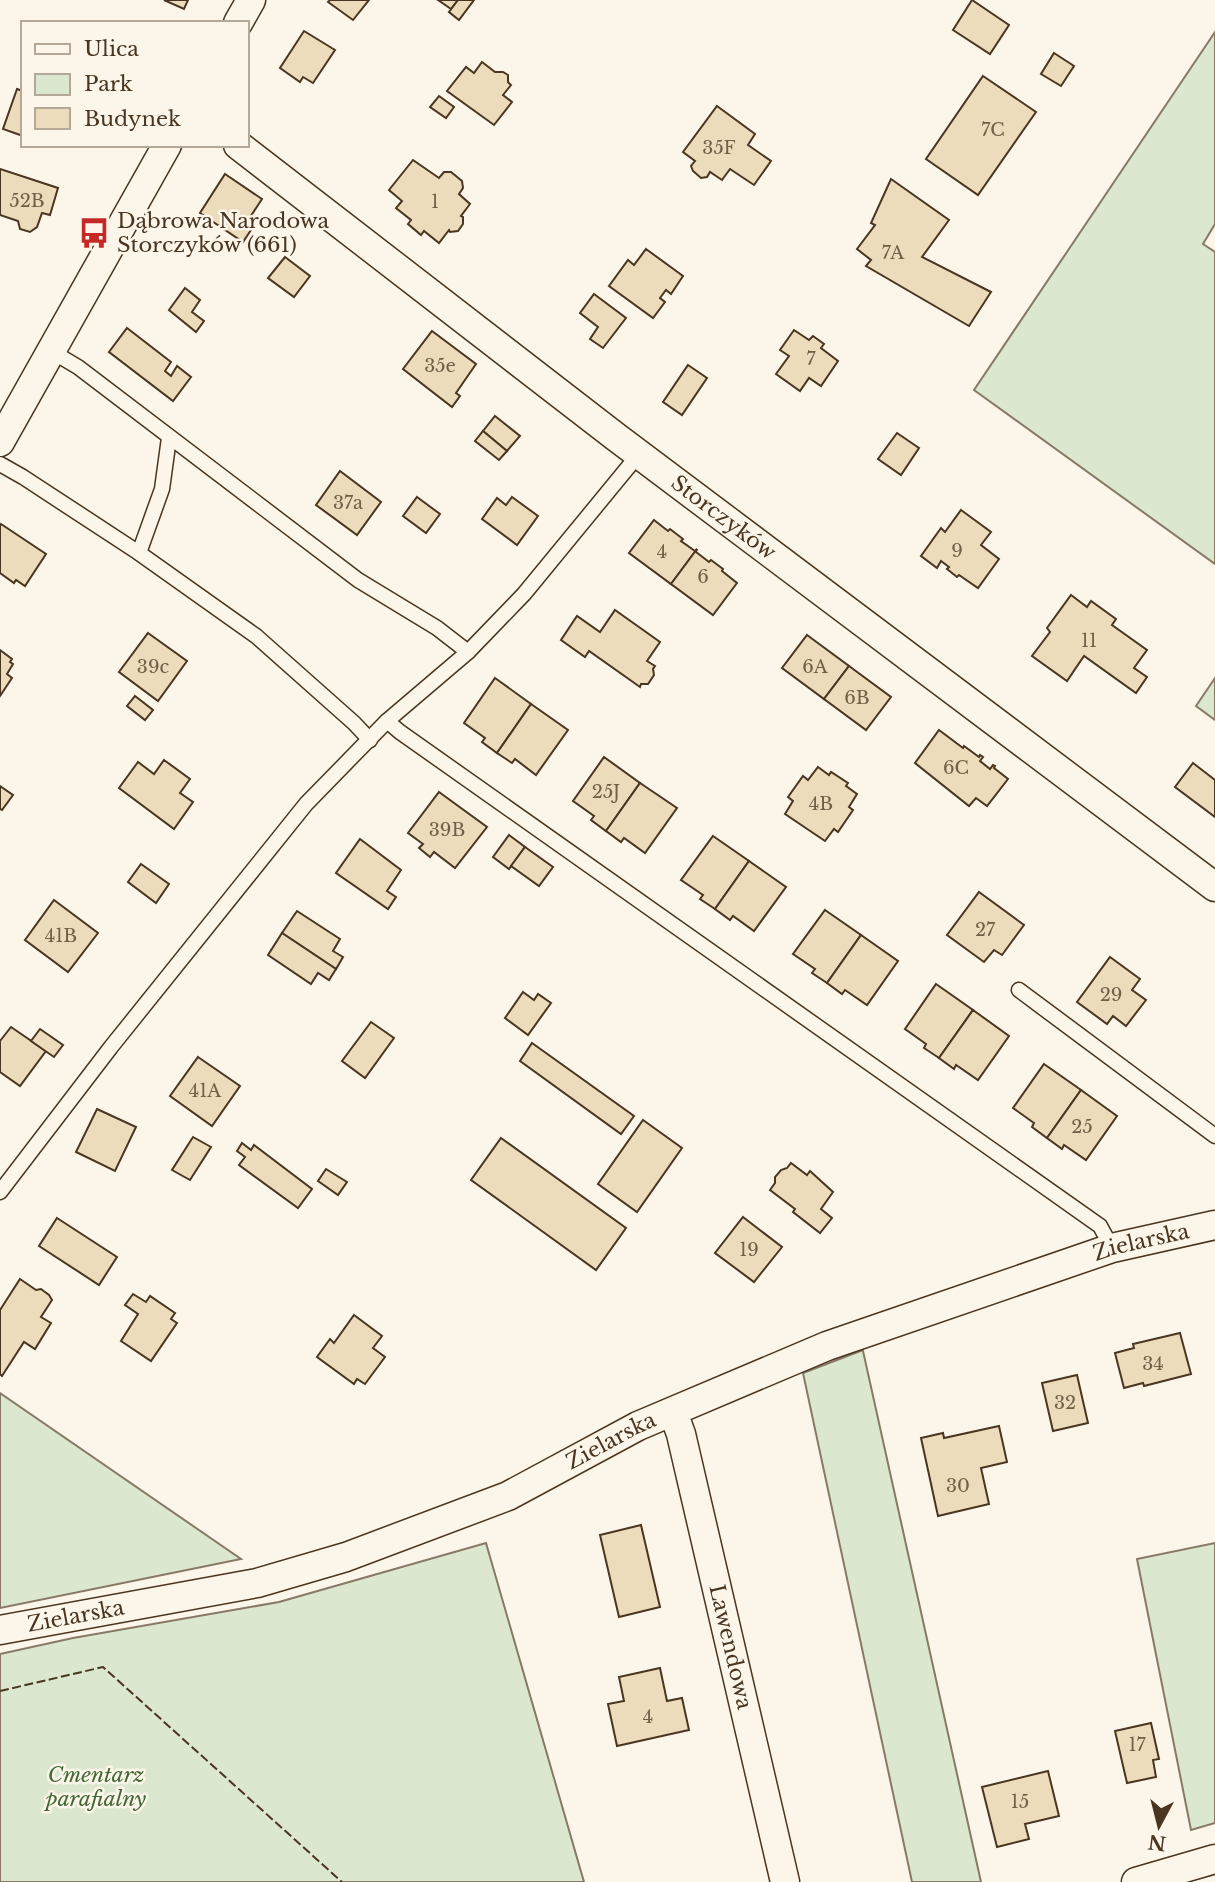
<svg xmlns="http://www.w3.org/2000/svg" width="1215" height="1882" font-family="'Libre Baskerville',serif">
  <rect width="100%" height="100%" fill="#fbf6e9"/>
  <g fill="#dce7d0" stroke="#887966" stroke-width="2">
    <polygon points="1215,32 1215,224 1203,244 1215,252 1215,564 974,390"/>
    <polygon points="1215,678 1215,720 1196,706"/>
    <polygon points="863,1350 863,1351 981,1882 912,1882 803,1373"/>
    <polygon points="0,1393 241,1559 0,1608"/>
    <polygon points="486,1543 584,1882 0,1882 0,1654 73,1638 279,1602"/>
    <polygon points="1215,1543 1215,1823 1191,1830 1137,1559"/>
  </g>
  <g fill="#ecdcbc" stroke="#4a3520" stroke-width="2">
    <polygon points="164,0 188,0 184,9"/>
    <polygon points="330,0 369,0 353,20 328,2"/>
    <polygon points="438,0 458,0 451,9"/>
    <polygon points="458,0 474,0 459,20 449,12"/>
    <polygon points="972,0 1009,25 990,54 953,30"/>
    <polygon points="304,31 335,50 313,83 303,77 300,82 280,68"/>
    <polygon points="1054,53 1074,66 1061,86 1041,74"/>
    <polygon points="482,62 495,72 503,72 508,75 508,82 511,85 503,95 512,102 494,125 447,91 466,67 474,73"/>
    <polygon points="983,76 1036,112 978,195 926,159"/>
    <polygon points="17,89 23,91 23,136 3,129"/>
    <polygon points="439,96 454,107 446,118 430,107"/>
    <polygon points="717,106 755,134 748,145 771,161 754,185 730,169 722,180 710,172 707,177 701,178 693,171 691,166 695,161 683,152"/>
    <polygon points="413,160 439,178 444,172 451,172 462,181 463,188 459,194 470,204 461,216 463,217 463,224 458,231 450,232 449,230 439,243 424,231 421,235 408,224 411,220 396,208 402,201 389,190"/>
    <polygon points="0,169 58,188 50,215 42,213 37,227 30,232 20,229 18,221 0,215"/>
    <polygon points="225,174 262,199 245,225 251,230 243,242 200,213"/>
    <polygon points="891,179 949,220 922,257 991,292 969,326 866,266 871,260 857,249 875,225 871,223"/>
    <polygon points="646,249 683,276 671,294 666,290 660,298 665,302 653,318 609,286 628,260 634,265"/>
    <polygon points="285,257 310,276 294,297 268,278"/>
    <polygon points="185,288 200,300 192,312 204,321 196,332 169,310"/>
    <polygon points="594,294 626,318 603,348 590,339 598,327 580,313"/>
    <polygon points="127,328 171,362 165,371 171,376 177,366 191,377 173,401 109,352"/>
    <polygon points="794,330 809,340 813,336 824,344 821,348 838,361 821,386 809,378 800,391 776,374 789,356 780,350"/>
    <polygon points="432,331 476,364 456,393 460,396 452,407 403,369"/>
    <polygon points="688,365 707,378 682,415 663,402"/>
    <polygon points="495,416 520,436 507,451 483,431"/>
    <polygon points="483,431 507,451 499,460 475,441"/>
    <polygon points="897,433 919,448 901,475 878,459"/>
    <polygon points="340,471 381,502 357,535 316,505"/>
    <polygon points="417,497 440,514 426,533 403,516"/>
    <polygon points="512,497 538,516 517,545 482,519 497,498 506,505"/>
    <polygon points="961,510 991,532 981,545 999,559 978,588 959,575 957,577 947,569 949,567 941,561 937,568 921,556 941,528 945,532"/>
    <polygon points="654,520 668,531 670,529 683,539 681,541 695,551 697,549 671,584 629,553"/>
    <polygon points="1,524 46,554 25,586 16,580 14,583 0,573 0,526"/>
    <polygon points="697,549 696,552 709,562 711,560 723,569 722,571 737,583 713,615 671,584"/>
    <polygon points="1071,595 1087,607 1091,601 1116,619 1112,625 1147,650 1134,668 1147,677 1136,693 1084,656 1067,681 1032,656 1050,632 1047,628"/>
    <polygon points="615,610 660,642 647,661 655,666 653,669 654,675 648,684 641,684 640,687 589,651 585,657 561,640 577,616 600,632"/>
    <polygon points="148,633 187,661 158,701 119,672"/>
    <polygon points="807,635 849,666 824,699 782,668"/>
    <polygon points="0,650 12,659 10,662 13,664 7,674 12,678 0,696"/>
    <polygon points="849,666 891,697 866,730 824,699"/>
    <polygon points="495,678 531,704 497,753 482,742 485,738 464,723"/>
    <polygon points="135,696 153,710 145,720 127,706"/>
    <polygon points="531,704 568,730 536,775 515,759 512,763 497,753"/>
    <polygon points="939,730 963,748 964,746 979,757 980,755 983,757 980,761 990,769 993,765 995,766 994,768 1008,779 987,806 976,798 969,806 915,763"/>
    <polygon points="604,757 640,783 606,831 591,820 594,816 573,801"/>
    <polygon points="164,760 190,779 180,793 193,802 174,829 119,788 138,762 154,774"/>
    <polygon points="1193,763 1215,780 1215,817 1175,787"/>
    <polygon points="818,767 829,775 831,772 848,783 846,786 857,794 849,807 853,810 838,832 834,829 825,841 785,814 793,801 788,797 803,776 808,780"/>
    <polygon points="640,783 677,808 645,853 624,838 621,842 606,831"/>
    <polygon points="0,786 13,795 2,810 0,809"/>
    <polygon points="439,792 487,827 455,868 434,852 430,857 419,848 423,844 408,833"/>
    <polygon points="509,835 525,847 509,869 493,857"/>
    <polygon points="713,836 749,861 715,909 700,899 703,895 681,880"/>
    <polygon points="360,839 401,870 387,891 396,897 388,909 336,873"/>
    <polygon points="525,847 553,867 539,886 511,866"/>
    <polygon points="749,861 786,887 754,931 733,916 730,920 715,909"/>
    <polygon points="141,864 169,884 156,903 128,882"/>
    <polygon points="979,892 1024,925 1002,955 994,950 984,962 947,935"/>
    <polygon points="54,900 98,933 68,972 25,940"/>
    <polygon points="825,910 861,935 827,983 812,973 815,969 793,954"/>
    <polygon points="297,911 340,939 333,951 343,957 336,969 282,933"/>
    <polygon points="282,933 336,969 329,980 318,973 311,984 268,955"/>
    <polygon points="861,935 898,961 867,1005 845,990 842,994 827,983"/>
    <polygon points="1110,957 1140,979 1132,990 1146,1000 1126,1026 1113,1016 1107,1024 1077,1002"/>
    <polygon points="936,984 973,1010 939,1058 924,1048 926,1044 905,1029"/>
    <polygon points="523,992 534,1000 538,994 551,1003 528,1035 505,1018"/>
    <polygon points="973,1010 1009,1036 978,1080 956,1065 954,1069 939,1058"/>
    <polygon points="371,1022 394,1038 365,1078 342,1061"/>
    <polygon points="11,1027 46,1051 20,1086 0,1072 0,1041"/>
    <polygon points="40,1029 63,1045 54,1057 31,1041"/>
    <polygon points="532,1043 634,1116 621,1134 520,1061"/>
    <polygon points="198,1057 240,1086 212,1126 170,1096"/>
    <polygon points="1044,1064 1081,1090 1047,1138 1032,1127 1034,1123 1013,1108"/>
    <polygon points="1081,1090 1117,1116 1086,1160 1064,1145 1062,1149 1047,1138"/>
    <polygon points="97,1109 136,1127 115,1171 76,1152"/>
    <polygon points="643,1120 682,1148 637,1212 598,1184"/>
    <polygon points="193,1137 211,1147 190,1180 172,1170"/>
    <polygon points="501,1138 626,1228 596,1270 471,1180"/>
    <polygon points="242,1143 251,1150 254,1145 312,1189 298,1208 239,1165 245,1157 237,1151"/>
    <polygon points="791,1163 807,1175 810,1171 833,1192 821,1209 832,1218 820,1233 793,1212 795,1209 770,1190 775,1183 775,1177 781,1170 787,1168"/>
    <polygon points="326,1169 347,1182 338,1195 318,1181"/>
    <polygon points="743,1217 782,1247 754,1282 715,1253"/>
    <polygon points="57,1218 117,1257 99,1285 39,1246"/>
    <polygon points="20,1279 36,1290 41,1289 49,1295 52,1300 41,1317 51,1323 35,1349 24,1342 2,1376 0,1374 0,1310"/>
    <polygon points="133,1294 146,1302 150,1296 175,1313 171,1319 177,1323 151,1361 121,1341 138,1314 125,1305"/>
    <polygon points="354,1315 382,1336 373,1348 385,1357 365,1384 357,1379 354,1384 317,1357 330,1339 334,1343"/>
    <polygon points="1180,1333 1191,1374 1144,1386 1143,1383 1124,1388 1115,1353 1134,1348 1133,1344"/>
    <polygon points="1077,1375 1088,1423 1053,1431 1042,1383"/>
    <polygon points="999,1426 1007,1462 981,1468 989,1504 938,1516 921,1438 943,1433 944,1438"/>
    <polygon points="641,1525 660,1607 619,1617 600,1535"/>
    <polygon points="660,1668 667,1701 682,1698 689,1730 617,1746 608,1704 624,1701 619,1677"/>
    <polygon points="1151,1723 1159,1759 1153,1760 1156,1777 1127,1783 1115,1731"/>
    <polygon points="1048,1771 1059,1816 1025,1824 1029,1839 997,1847 982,1787"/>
  </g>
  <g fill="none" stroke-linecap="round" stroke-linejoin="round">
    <defs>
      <g id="lane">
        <polyline points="51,351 78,367 358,580 437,628 468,652"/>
        <polyline points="0,464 23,477 139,553 256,636 354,723 370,740"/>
        <polyline points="139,553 162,489 169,438"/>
        <polyline points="387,721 400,732 1100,1226 1112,1248"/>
        <polyline points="1019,990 1215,1136"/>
        <polyline points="0,1192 111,1047 306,804 387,721 468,652 524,594 639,454"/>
      </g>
      <g id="street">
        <polyline points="238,23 251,0"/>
        <path id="s1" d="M238,145L616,437L1215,887"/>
        <polyline points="0,442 167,145"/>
        <path id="s2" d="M673,1412L681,1434L785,1882"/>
        <path id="s3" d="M0,1630L257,1583L346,1557L508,1496L638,1426L827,1346L1112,1248L1215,1225"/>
        <polyline points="1136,1882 1215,1859"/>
      </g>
    </defs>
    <use href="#lane" stroke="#4a3520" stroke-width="17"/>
    <use href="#street" stroke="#4a3520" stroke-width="31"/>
    <use href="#lane" stroke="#fbf6e9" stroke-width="14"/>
    <use href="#street" stroke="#fbf6e9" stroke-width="28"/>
    <polyline stroke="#4a3520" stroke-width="2" stroke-dasharray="9 3.5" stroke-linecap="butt" points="0,1691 103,1667 342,1882"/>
  </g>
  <defs>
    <symbol id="bus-bare" viewBox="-9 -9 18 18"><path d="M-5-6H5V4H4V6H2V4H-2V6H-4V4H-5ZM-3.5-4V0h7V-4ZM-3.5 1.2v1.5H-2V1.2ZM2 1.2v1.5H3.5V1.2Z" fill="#c62828" stroke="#fbf6e9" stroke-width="2.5" paint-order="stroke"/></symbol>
  </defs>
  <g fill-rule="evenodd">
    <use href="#bus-bare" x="72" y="211" width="44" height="44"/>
  </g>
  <g text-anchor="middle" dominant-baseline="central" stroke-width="5" stroke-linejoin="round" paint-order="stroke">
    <g font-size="18" fill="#725f47">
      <text x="993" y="130">7C</text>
      <text x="719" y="148">35F</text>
      <text x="27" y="201">52B</text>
      <text x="435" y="202">1</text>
      <text x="893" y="253">7A</text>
      <text x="811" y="359">7</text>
      <text x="440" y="366">35e</text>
      <text x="348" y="503">37a</text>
      <text x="957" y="551">9</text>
      <text x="662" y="552">4</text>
      <text x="703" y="577">6</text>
      <text x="1089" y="641">11</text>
      <text x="153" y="667">39c</text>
      <text x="815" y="667">6A</text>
      <text x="857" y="698">6B</text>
      <text x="956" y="768">6C</text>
      <text x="606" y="792">25J</text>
      <text x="821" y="804">4B</text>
      <text x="447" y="830">39B</text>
      <text x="985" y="930">27</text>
      <text x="61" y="936">41B</text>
      <text x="1111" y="995">29</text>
      <text x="205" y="1091">41A</text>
      <text x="1082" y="1127">25</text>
      <text x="749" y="1250">19</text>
      <text x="1153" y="1364">34</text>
      <text x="1065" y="1403">32</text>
      <text x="958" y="1486">30</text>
      <text x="648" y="1717">4</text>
      <text x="1137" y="1745">17</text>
      <text x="1020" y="1802">15</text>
    </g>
    <g font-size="21" fill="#4a3520" stroke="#fbf6e9" text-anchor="start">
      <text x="117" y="221">Dąbrowa Narodowa<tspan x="117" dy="24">Storczyków (661)</tspan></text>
    </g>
    <g font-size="21" fill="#4a3520" stroke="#fbf6e9">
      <text stroke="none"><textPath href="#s1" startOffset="612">Storczyków</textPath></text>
      <text stroke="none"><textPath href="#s3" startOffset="1211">Zielarska</textPath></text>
      <text stroke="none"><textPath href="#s3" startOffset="644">Zielarska</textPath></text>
      <text stroke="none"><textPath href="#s3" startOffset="77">Zielarska</textPath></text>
      <text stroke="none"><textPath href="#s2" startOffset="242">Lawendowa</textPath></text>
    </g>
    <g font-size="21" font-style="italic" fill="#436837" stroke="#fbf6e9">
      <text x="96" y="1775">Cmentarz<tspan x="96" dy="24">parafialny</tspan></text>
    </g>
  </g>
  <rect x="21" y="21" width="228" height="126" fill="#fbf6e9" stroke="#b4a999" stroke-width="2"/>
  <rect x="35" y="44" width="35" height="10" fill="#fbf6e9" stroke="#b4a999" stroke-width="2"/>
  <text x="84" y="56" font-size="21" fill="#4a3520">Ulica</text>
  <rect x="35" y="74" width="35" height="21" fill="#dce7d0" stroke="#b4a999" stroke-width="2"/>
  <text x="84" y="91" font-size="21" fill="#4a3520">Park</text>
  <rect x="35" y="108" width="35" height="21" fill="#ecdcbc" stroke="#b4a999" stroke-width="2"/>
  <text x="84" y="126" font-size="21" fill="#4a3520">Budynek</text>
  <g transform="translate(1159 1826) rotate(187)" stroke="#fbf6e9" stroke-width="5" paint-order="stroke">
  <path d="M0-5L12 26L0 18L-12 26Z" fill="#4a3520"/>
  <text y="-10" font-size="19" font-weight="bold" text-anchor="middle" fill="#4a3520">N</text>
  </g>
</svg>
